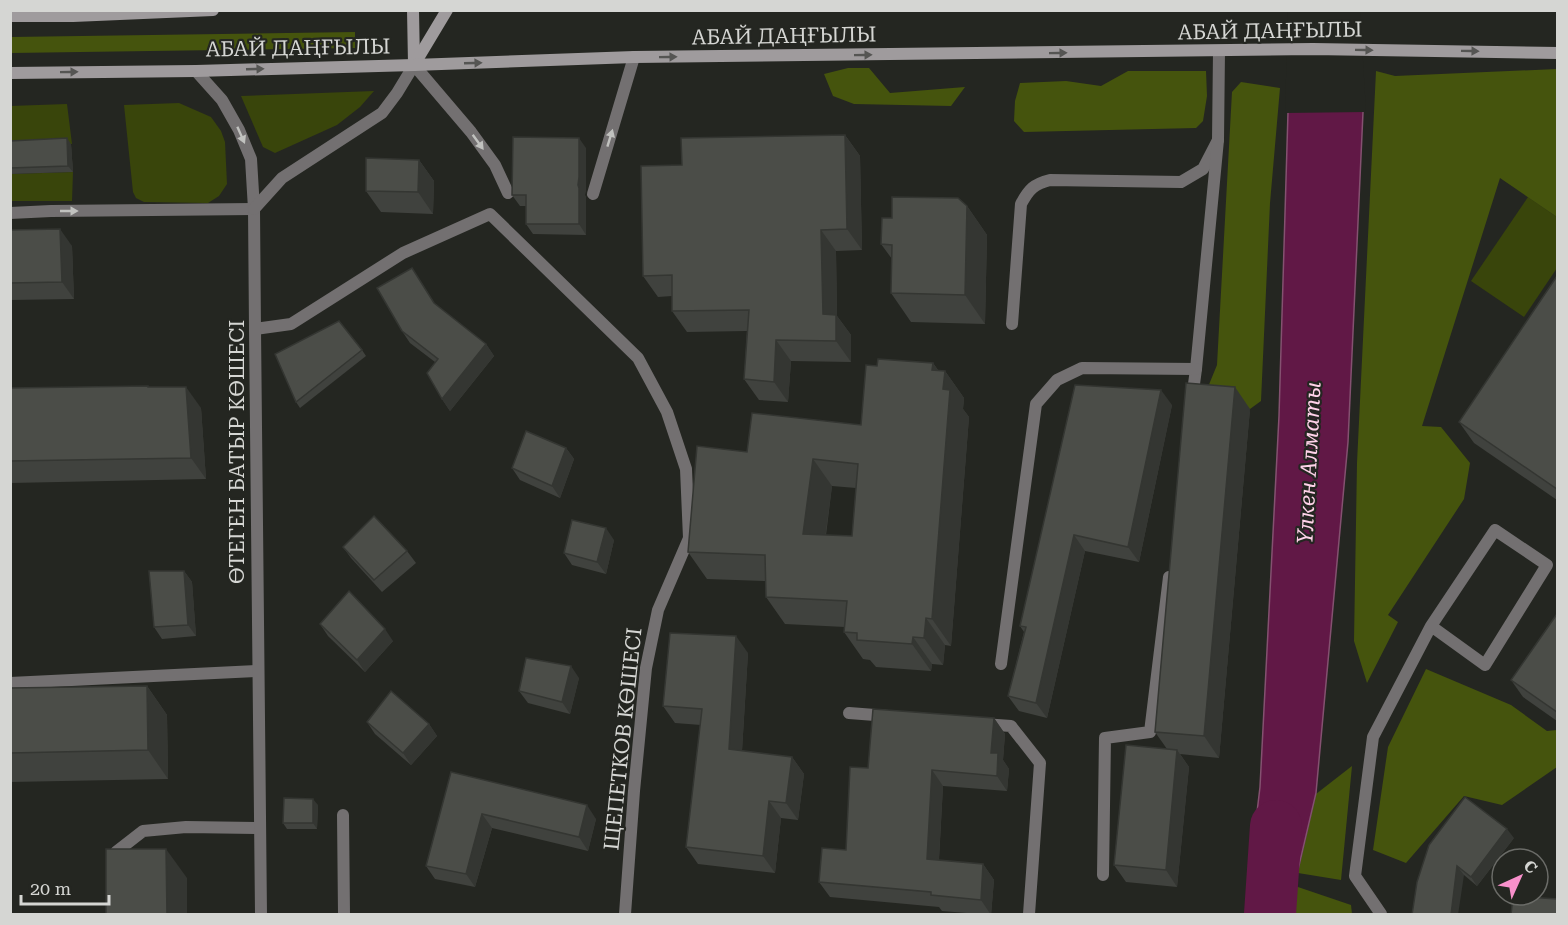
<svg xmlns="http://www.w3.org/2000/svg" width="1568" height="925" font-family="'Roboto Serif',serif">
  <rect width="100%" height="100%" fill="#242621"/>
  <g fill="#39450b">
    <polygon points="374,91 360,107 337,125 275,153 263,147 241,96"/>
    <polygon points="179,103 211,117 221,131 225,142 227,184 219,196 208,203 144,202 136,198 133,192 124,105"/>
    <polygon points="67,104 72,144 11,147 10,106"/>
    <polygon points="73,172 72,201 11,201 11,174"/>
    <polygon points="1528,197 1557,217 1557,268 1524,317 1471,281"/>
  </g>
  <g fill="#45540d">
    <polygon points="355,32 355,48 11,53 11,37"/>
    <polygon points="848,68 869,68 890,93 965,87 951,106 854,104 833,96 824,74"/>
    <polygon points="1557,69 1557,217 1500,178 1422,426 1441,427 1470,463 1464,499 1388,615 1398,622 1367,683 1354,641 1357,463 1376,71 1395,76"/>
    <polygon points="1128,71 1206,71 1207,96 1203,121 1196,128 1024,132 1014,121 1015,101 1020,83 1066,81 1101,86"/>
    <polygon points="1241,82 1280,88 1270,203 1261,401 1250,409 1201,404 1217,365 1232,92"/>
    <polygon points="1426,669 1511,705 1547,731 1557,730 1557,767 1502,805 1464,796 1406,863 1373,850 1388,747"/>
    <polygon points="1352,766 1341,880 1298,873 1316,794"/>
    <polygon points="1295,886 1351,905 1352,914 1291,914 1291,900"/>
  </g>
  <polygon fill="#611846" stroke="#845170" stroke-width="1.5" points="1291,11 1357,11 1363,112 1348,442 1316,793 1291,900 1247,896 1260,787 1279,416"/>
  <polygon fill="#242621" points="1288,10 1360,10 1366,112 1285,113"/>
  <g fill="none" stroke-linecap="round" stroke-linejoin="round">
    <polyline stroke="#611846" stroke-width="52" points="1270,914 1276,826"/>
    <g stroke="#737071" stroke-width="12">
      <polyline points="414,65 471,132 495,165 508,193"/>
      <polyline points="593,194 634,57"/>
      <polyline points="10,213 51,211 254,209"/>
      <path d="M1012,324L1021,204C1029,189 1034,184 1050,180L1181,182L1203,169L1218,140L1219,51"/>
      <polyline points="1192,399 1196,369 1218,140"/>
      <polyline points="1001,664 1036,404 1057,380 1082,368 1196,369"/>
      <polyline points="10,683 258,671"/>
      <polyline points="849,713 888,716"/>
      <polyline points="983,724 1011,726 1040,763 1029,914"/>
      <polyline points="343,815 344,914"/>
      <polyline points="116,862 116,852 143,831 186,827 260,828"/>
      <polyline points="1103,875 1105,738 1150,732 1169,577"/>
      <polyline points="1381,914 1355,876 1373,737 1431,626 1495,530 1547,565 1485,665 1431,626"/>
    </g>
    <polyline stroke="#737071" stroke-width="12" points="255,329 291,324 403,253 490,214 638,358 667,412 686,469 689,538 658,610 646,668 634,791 625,914"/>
    <g stroke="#737071" stroke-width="12">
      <polyline points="196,71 222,100 239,130 251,159 254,209 255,329 261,914"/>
      <polyline points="254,209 282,178 382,113 397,93 414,65"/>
    </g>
    <g stroke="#9f9b9d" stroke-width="12">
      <polyline points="413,10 414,64"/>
      <polyline points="10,16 73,16 213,10"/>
      <polyline points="414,65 447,10"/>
      <polyline points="10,73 196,71 414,65 634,57 1313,49 1558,53"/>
    </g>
  </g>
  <g fill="#40423e" fill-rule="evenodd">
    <polygon points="845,135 860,156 862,250 836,251 837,316 851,335 851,362 791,361 788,402 759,400 744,379 747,331 687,332 672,311 672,296 658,297 643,276 682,165"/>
    <polygon points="10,141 71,144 73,172 10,174"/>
    <polygon points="586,148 586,188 585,195 586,198 586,235 533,234 526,224 526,206 520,206 512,195"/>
    <polygon points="419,160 434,181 433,214 381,212 366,191"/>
    <polygon points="967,206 987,235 985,324 911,322 891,293 892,259 881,244 892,218"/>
    <polygon points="10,230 72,246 74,299 10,300"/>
    <polygon points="412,268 435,304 486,344 494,356 450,411 442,399 435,362 410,343 402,331"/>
    <polygon points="1557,276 1557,500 1474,443 1459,422"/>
    <polygon points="362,350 366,356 300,408 296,402"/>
    <path d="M933,363L938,370L945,371L964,398L963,409L969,417L951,646L945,645L943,665L932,664L931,671L876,667L870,660L863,659L844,632L845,627L785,624L766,597L765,581L707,579L688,552L747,452L861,425L877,366ZM832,486L856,488L852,536L826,535Z"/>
    <polygon points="1075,385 1172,405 1139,562 1085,551 1047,718 1019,711 1008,696 1024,632 1020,626"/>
    <polygon points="10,388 201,408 206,479 10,483"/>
    <polygon points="1250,409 1219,758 1180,754 1189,767 1177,887 1126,882 1114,865 1167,749 1155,732"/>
    <polygon points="566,448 574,459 560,498 520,480 512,468"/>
    <polygon points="614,540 606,574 572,565 564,553"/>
    <polygon points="343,547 407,551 416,563 382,592 351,558"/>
    <polygon points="184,571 192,582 196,636 162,639 154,627"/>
    <polygon points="1557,614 1557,721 1523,697 1511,680"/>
    <polygon points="320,624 393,641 365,672 328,636"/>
    <polygon points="748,653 742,751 792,757 804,774 798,820 781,818 775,873 698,864 686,847 701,725 675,723 663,706"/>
    <polygon points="579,678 570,714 528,703 519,691"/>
    <polygon points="147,686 167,715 168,779 10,782 10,688"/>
    <polygon points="994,718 1005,734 1003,760 1009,769 1007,791 943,786 939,860 983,864 994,880 991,915 942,911 939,907 830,897 819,882 846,850 868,768"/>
    <polygon points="367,722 429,724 437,736 411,765 375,734"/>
    <polygon points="451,772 596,819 588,851 492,828 475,887 435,879 426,866"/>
    <polygon points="318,805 317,829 287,829 283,823"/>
    <polygon points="1514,838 1477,886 1464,875 1417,882"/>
  </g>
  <g fill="#343632">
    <polygon points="845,135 860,156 862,250 847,229"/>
    <polygon points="67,138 71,144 73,172 68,166"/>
    <polygon points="579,138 586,148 586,188 585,195 586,198 586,235 579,224 578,185"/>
    <polygon points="419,160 434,181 433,214 418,192"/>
    <polygon points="967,206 987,235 985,324 965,295"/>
    <polygon points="60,229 72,246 74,299 62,282"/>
    <polygon points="821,230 836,251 837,316 851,335 851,362 836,341 823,314"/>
    <polygon points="776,340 791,361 788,402 774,382"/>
    <polygon points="486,344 494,356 450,411 442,399"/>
    <polygon points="933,363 944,379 945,371 964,398 963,409 969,417 951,646 932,619 943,389 932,370"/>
    <polygon points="186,387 201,408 206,479 191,458"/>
    <polygon points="1235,387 1250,409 1219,758 1204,736"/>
    <polygon points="1161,390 1172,405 1139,562 1128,547"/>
    <polygon points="566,448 574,459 560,498 552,486"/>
    <polygon points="813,459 832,486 822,561 803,534"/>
    <polygon points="606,528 614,540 606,574 597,562"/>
    <polygon points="1074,535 1085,551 1047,718 1036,703"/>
    <polygon points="184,571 192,582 196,636 188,625"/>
    <polygon points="926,618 945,645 943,665 924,638"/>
    <polygon points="385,629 393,641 365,672 357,660"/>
    <polygon points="736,636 748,653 741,766 729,749"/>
    <polygon points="913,637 932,664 931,671 912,644"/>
    <polygon points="571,666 579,678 570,714 562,702"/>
    <polygon points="147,686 167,715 168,779 148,750"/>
    <polygon points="994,718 1005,734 1003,760 1009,769 1007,791 997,776 991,753"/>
    <polygon points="429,724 437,736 411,765 403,753"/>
    <polygon points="1177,750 1189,767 1177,887 1166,870"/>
    <polygon points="792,757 804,774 798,820 786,803"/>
    <polygon points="932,770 943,786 938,875 927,859"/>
    <polygon points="313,799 318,805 317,829 313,823"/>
    <polygon points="769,801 781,818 775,873 763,856"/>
    <polygon points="587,805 596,819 588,851 579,837"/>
    <polygon points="482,814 492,828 475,887 466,874"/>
    <polygon points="1507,829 1514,838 1477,886 1471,877"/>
    <polygon points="166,849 187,878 187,915 167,915"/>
    <polygon points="983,864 994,880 991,915 981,900"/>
    <polygon points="1457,866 1464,875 1458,915 1451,915"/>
  </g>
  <g fill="#4b4d48" stroke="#343632" stroke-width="1.5" fill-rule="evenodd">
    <polygon points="845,135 847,229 821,230 823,314 836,315 836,341 776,340 774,382 744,379 749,310 672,311 672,275 643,276 641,166 682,165 681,138"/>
    <polygon points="513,137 579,138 579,177 578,185 579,188 579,224 526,224 526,195 512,195"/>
    <polygon points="67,138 68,166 10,168 10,141"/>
    <polygon points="366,158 419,160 418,192 366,191"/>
    <polygon points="892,197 958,198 967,206 965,295 891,293 892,245 881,244 882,218 892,218"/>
    <polygon points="60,229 62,282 10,283 10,230"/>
    <polygon points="412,268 434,303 486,344 442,399 427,373 438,359 402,331 377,288"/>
    <polygon points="1557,276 1557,489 1459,422"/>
    <polygon points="339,321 362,350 296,402 275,354"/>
    <path d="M878,359L933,363L932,370L945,371L943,389L950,390L932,619L926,618L924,638L913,637L912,644L857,640V633L844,632L847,601L766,597L765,555L688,552L697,446L747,452L752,413L861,425L866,365L877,366ZM813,459L858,464L852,536L803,534Z"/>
    <polygon points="1186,383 1235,387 1204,736 1155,732"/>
    <polygon points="1075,385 1161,390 1128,547 1074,535 1036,703 1008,696 1026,627 1020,626"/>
    <polygon points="148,386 148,387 186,387 191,458 10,461 10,388"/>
    <polygon points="526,431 566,448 552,486 512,468"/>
    <polygon points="374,516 407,551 374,580 343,547"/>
    <polygon points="572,520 606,528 597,562 564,553"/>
    <polygon points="149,571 184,571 188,625 154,627"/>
    <polygon points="349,591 385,629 357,660 320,624"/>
    <polygon points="1557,614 1557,712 1511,680"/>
    <polygon points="670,633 736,636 729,749 792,757 786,803 769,801 763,856 686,847 702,709 663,706"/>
    <polygon points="526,658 571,666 562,702 519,691"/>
    <polygon points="147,686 148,750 10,753 10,688"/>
    <polygon points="391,691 429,724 403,753 367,722"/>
    <polygon points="873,709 994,718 991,753 998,753 997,776 932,770 927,859 983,864 981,900 931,895 931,892 819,882 822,848 846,850 850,767 868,768"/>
    <polygon points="1126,745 1177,750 1166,870 1114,865"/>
    <polygon points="451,772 587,805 579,837 482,814 466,874 426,866"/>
    <polygon points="1465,797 1507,829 1471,877 1457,866 1451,915 1412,915 1417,882 1429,845"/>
    <polygon points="284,798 313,799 313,823 283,823"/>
    <polygon points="106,849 166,849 167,915 106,915"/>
    <polygon points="1513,896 1557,899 1557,915 1511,915"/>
  </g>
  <defs><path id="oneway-solid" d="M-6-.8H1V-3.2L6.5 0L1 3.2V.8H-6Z" transform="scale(1.5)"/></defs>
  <g fill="#555553">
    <use href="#oneway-solid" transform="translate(1364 50) rotate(1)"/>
    <use href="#oneway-solid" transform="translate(1470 51) rotate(1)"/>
    <use href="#oneway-solid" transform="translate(1058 53) rotate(-1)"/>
    <use href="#oneway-solid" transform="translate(863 55) rotate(-1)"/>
    <use href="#oneway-solid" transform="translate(668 57) rotate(-1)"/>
    <use href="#oneway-solid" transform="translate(473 63) rotate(-2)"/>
    <use href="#oneway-solid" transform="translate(255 69) rotate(-2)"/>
    <use href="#oneway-solid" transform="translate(69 72) rotate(-1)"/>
  </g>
  <g fill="#c1c2bf">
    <use href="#oneway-solid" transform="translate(241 135) rotate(66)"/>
    <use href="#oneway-solid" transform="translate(610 138) rotate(-73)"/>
    <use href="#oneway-solid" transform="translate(478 142) rotate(54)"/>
    <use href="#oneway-solid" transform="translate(69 211)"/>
  </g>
  <g text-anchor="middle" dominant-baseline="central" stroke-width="4.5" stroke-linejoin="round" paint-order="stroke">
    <g font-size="21" fill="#d5d6d3" stroke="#242621">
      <text transform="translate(1270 31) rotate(-1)">АБАЙ ДАҢҒЫЛЫ</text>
      <text transform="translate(784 36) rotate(-1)">АБАЙ ДАҢҒЫЛЫ</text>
      <text transform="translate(298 48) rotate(-1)">АБАЙ ДАҢҒЫЛЫ</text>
      <text transform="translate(237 452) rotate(-90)">ӨТЕГЕН БАТЫР КӨШЕСІ</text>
      <text transform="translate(623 739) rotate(-84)">ЩЕПЕТКОВ КӨШЕСІ</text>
    </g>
    <g font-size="22" font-style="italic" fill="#ffd2e9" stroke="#242621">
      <text transform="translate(1309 463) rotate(-87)">Үлкен Алматы</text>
    </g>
  </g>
  <rect width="1568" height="925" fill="none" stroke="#d5d6d3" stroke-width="24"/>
  <g transform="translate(1520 877) rotate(45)"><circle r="28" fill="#242621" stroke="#6b6c68" stroke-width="1.5"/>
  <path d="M0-4.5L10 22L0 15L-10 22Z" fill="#f890cb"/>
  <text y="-9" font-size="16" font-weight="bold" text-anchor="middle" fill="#d5d6d3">С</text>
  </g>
  <path d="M21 895v9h88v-9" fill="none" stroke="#d5d6d3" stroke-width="3"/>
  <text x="30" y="895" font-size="18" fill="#d5d6d3" stroke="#242621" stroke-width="4.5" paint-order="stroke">20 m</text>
</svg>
